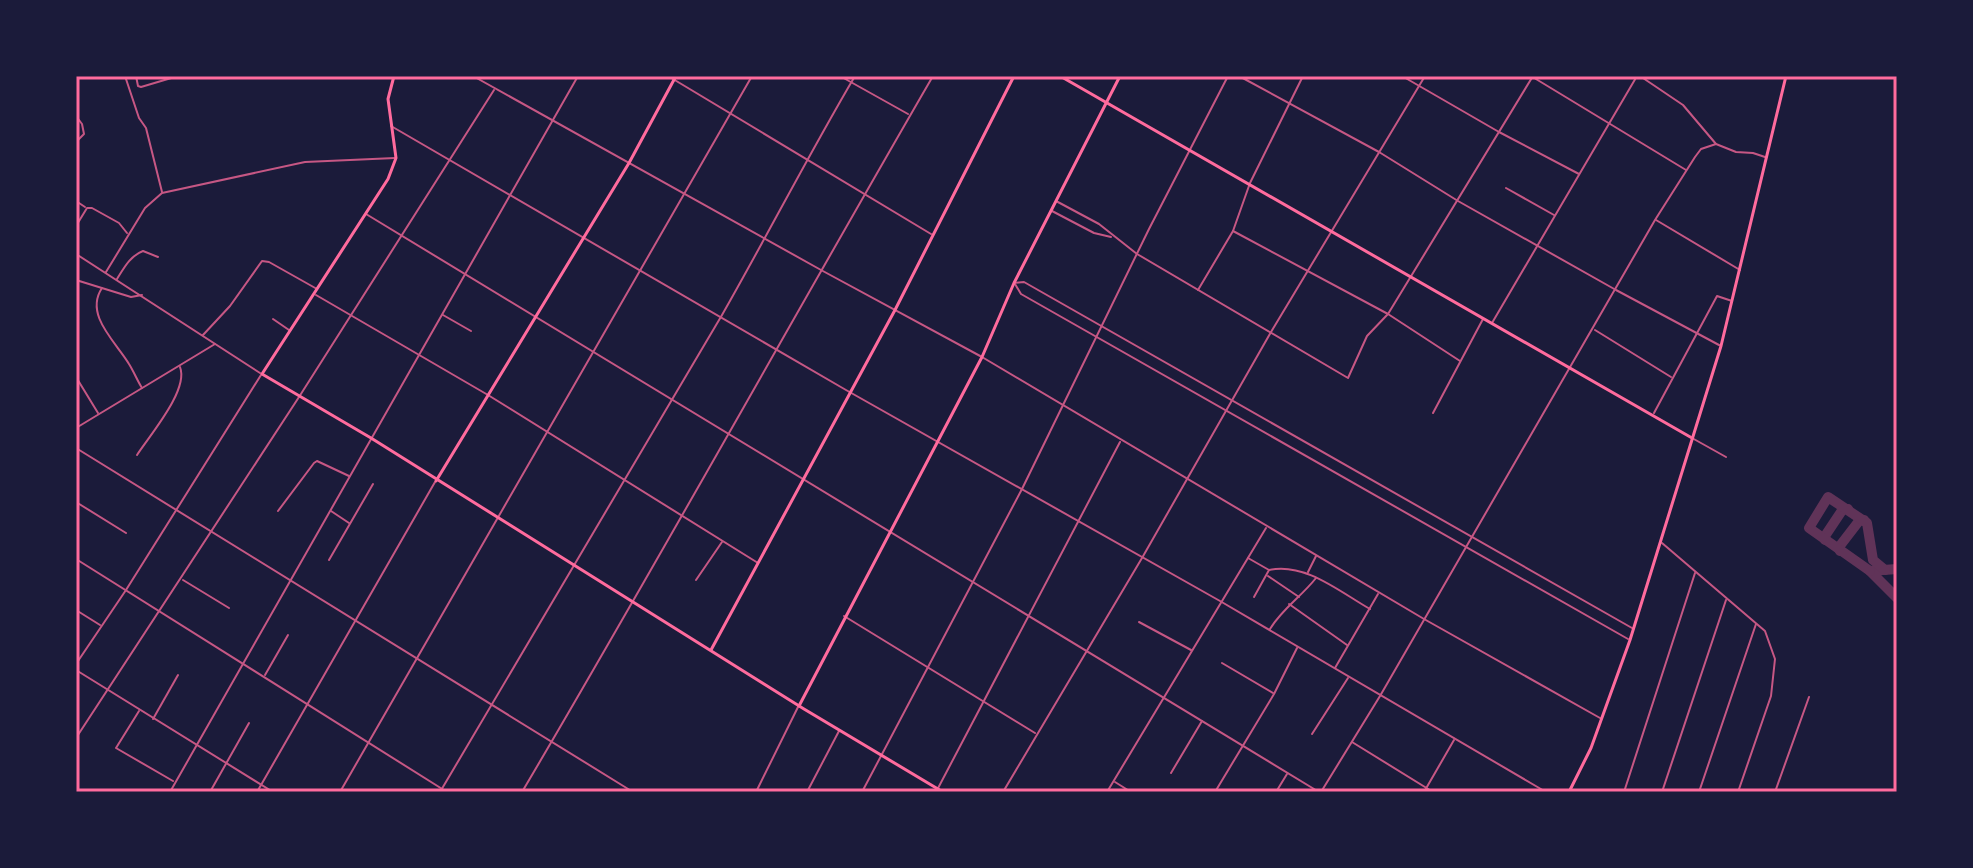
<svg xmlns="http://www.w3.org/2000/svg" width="1973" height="868" font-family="'Alegreya Sans',sans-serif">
  <rect width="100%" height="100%" fill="#1b1b3a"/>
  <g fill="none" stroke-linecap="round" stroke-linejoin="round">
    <g stroke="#603358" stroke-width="10">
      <polyline points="1825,540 1825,536 1843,509 1848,509"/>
      <polyline points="1840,551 1839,547 1859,521 1864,520"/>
      <polyline points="1897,569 1870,571 1897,598"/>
      <polyline points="1870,571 1809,528 1828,497 1867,523 1873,560 1885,570"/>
    </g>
    <g stroke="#c65784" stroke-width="2">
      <polyline points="125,76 139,118 146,128 162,192"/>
      <polyline points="136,76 138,86 141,87 178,76"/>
      <polyline points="473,76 821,270 982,357 1424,619 1600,718"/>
      <polyline points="668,76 931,234"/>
      <polyline points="840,76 908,114"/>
      <polyline points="1239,76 1379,152 1458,201 1616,290 1719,345"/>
      <polyline points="1402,76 1499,132 1579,174"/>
      <polyline points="1531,76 1686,170"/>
      <polyline points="1640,76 1683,105 1716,144 1736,152 1753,153 1765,157"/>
      <polyline points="76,116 82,124 84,134 76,142"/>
      <polyline points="1506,188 1554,215"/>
      <polyline points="76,201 85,207"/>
      <polyline points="1056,201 1099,224 1137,254 1348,378 1367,336 1388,314 1533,76"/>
      <polyline points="1052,211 1094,233 1111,237"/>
      <polyline points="366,214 1319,792"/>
      <polyline points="1656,220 1740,270"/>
      <polyline points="76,226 87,208 92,208 119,223 127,233"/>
      <polyline points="1233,231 1388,314 1460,361"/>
      <polyline points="106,272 145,208 162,193 305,162 395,158"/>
      <path d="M117,279C124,268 130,256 143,251L158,257"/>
      <polyline points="76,280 131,297 142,295"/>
      <polyline points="1014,283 1024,282 1632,628"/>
      <polyline points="1015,284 1021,294 1628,639"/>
      <path d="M102,288C84,315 116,342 129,364C134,372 137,380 142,388"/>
      <polyline points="1198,290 1233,231 1250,183 1303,76"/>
      <polyline points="316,295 488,395 758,563"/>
      <polyline points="443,315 471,331"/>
      <polyline points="273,319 289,330"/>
      <polyline points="1492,323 1637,76"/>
      <polyline points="1595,330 1671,377"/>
      <polyline points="203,335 230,306 262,261 269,262 317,289"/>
      <polyline points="76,377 98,413"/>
      <polyline points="1433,413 1483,319"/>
      <polyline points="1654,413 1717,296 1732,301"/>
      <polyline points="1692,438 1726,457"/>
      <polyline points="76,448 633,792"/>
      <path d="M137,455C150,435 189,390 180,367"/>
      <polyline points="76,502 126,533"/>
      <polyline points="278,511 314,463 317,461 349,476"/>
      <polyline points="331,511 349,523"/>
      <polyline points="1662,543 1765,631 1775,659 1771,696 1738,792"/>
      <polyline points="1248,558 1269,570 1254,597"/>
      <polyline points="76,559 447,792"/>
      <polyline points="329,560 373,484"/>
      <path d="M1269,570C1305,562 1340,592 1370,609"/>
      <polyline points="1308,572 1316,556"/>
      <polyline points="1268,576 1299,597"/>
      <polyline points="183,580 229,608"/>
      <polyline points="696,580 722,542"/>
      <polyline points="1289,604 1347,645"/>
      <polyline points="76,610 100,625"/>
      <polyline points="844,616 1035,733"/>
      <polyline points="1139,622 1191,650"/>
      <path d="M1270,629C1282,609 1301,597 1316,578"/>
      <polyline points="1222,663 1273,693"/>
      <polyline points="76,664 126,590 261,375"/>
      <polyline points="1335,668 1378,594"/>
      <polyline points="76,670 273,792"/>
      <polyline points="265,675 288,635"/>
      <polyline points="139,711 116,748 173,781"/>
      <polyline points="153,719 178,675"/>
      <polyline points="1312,734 1348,678"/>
      <polyline points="76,738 299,397 494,90"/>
      <polyline points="1352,742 1433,792"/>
      <polyline points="1171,773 1202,721"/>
      <polyline points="1115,782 1131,792"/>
      <polyline points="170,792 578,76"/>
      <polyline points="210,792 249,723"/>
      <polyline points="340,792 752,76"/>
      <path d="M440,792C533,632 629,475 722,315C767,236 809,154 855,76"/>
      <path d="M522,792C662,555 795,314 933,76"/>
      <polyline points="756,792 798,707"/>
      <polyline points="807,792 839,731"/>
      <polyline points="862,792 1022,489 1149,229 1228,76"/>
      <polyline points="936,792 1120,442"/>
      <polyline points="1003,792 1142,558 1271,332 1425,76"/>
      <polyline points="1107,792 1266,528"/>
      <polyline points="1215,792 1274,694 1297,648"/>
      <polyline points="1276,792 1287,774"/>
      <polyline points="1321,792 1380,696 1655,220 1695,157 1701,149 1716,144"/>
      <polyline points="1424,792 1454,740"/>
      <polyline points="1624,792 1695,573"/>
      <polyline points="1662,792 1726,600"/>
      <polyline points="1699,792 1756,624"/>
      <polyline points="1775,792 1809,697"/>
    </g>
    <g stroke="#c65784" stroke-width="2">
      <polyline points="391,126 846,390 1220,601 1546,792"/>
      <polyline points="76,254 260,373"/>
      <polyline points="76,428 215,344"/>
      <polyline points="257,792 435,482"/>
    </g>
    <g stroke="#ff6b9d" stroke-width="3">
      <polyline points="394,76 388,99 396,158 388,179 262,374 371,438 804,709 943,792"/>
      <polyline points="1060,76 1692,438"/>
      <polyline points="436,481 629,163 676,76"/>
      <polyline points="711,650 895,310 1014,76"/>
      <polyline points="799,706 982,357 1014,283 1120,76"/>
    </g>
    <polyline stroke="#ff6b9d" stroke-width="3" points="1569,792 1591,748 1630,640 1721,346 1786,76"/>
  </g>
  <rect width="1973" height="868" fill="none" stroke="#1b1b3a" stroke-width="156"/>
  <rect x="78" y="78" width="1817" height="712" fill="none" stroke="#ff6b9d" stroke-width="3"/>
</svg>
